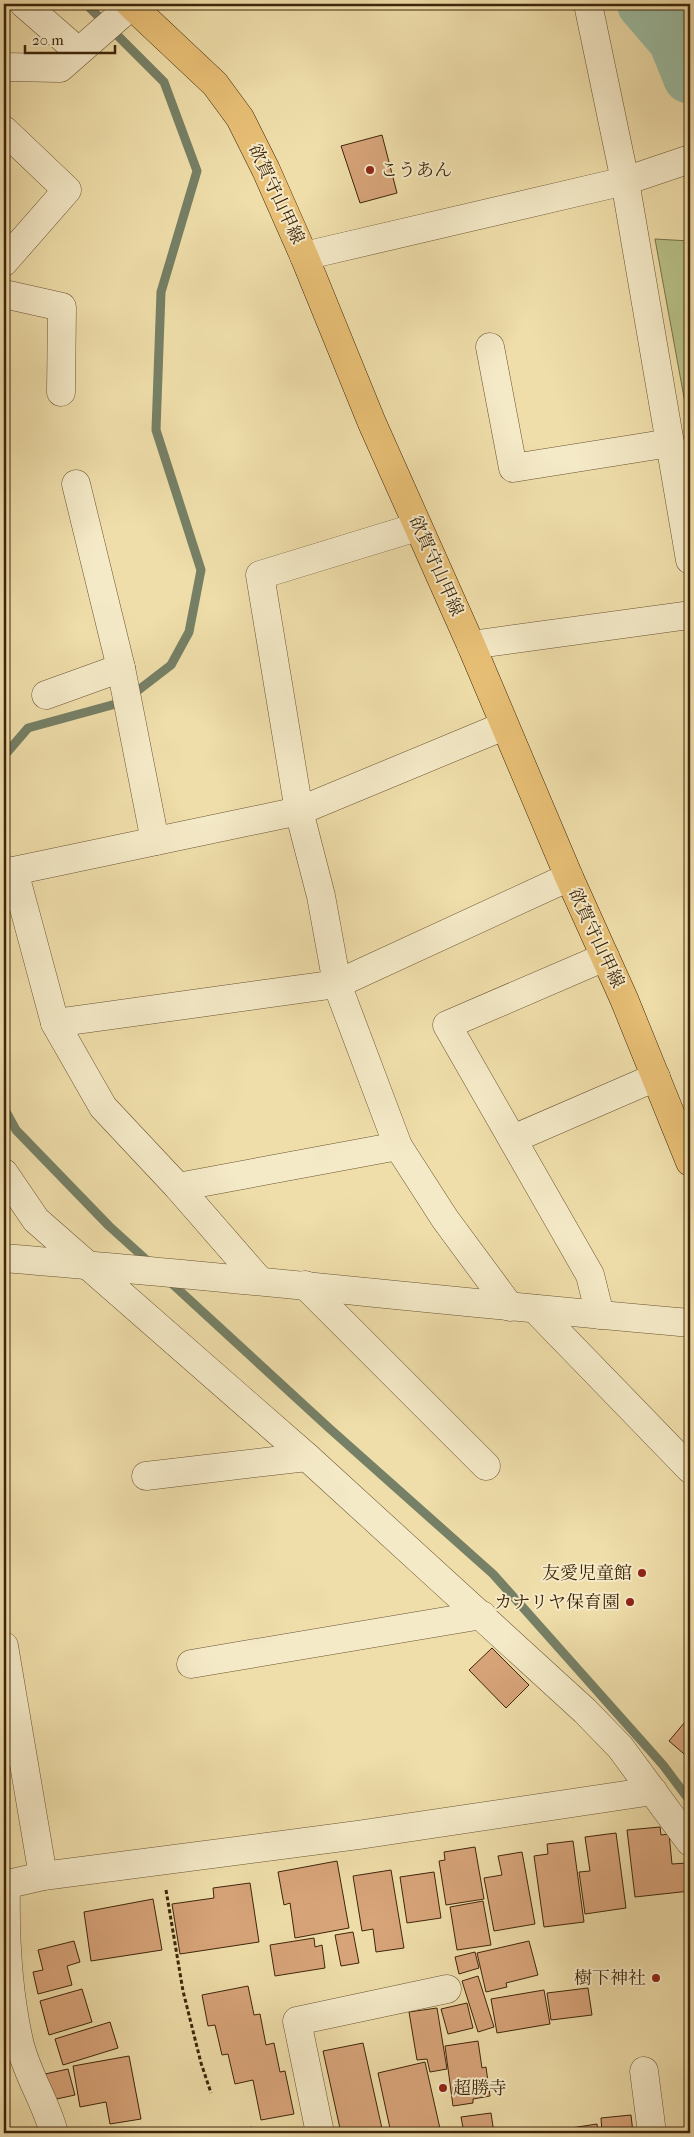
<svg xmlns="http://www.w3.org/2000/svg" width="694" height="2137" font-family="'IM FELL French Canon','Noto Serif JP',serif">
  <rect width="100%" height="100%" fill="#efdeaa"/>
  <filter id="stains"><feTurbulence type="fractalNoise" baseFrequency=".004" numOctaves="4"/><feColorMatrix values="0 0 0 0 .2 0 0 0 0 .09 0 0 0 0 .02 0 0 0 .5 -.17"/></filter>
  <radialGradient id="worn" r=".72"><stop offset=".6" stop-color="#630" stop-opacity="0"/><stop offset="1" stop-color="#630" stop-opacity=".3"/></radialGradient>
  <polygon fill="#b8c189" stroke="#7b734a" points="655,239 690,241 690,430"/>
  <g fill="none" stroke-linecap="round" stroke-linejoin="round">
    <g stroke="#768066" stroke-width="9">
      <polyline points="4,756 28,728 123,702 171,665 189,632 201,570 156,430 161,292 197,171 164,82 86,4"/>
      <polyline points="4,1108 16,1130 109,1226 151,1264"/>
      <polyline points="168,1280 329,1428 493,1574 663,1765 690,1801"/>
    </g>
    <polyline stroke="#9bbda3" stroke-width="54" points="644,4 675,40 690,77"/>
  </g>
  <g fill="#d8a47a" stroke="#3e250a">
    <polygon points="382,135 397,193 360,203 341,146"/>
    <polygon points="492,1648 529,1685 506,1708 469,1670"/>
    <polygon points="690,1716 690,1759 669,1741"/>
    <polygon points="660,1827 661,1835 669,1834 672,1864 687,1863 690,1891 635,1897 627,1830"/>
    <polygon points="616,1833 626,1908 585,1914 579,1872 590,1871 585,1837"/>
    <polygon points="573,1841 584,1922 544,1927 534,1856 548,1854 547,1844"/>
    <polygon points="475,1847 484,1899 446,1905 439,1861 445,1860 444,1852"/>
    <polygon points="522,1852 535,1924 494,1931 484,1878 502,1875 498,1856"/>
    <polygon points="337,1861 349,1928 295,1938 290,1903 284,1905 278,1872"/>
    <polygon points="391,1870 404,1948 376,1952 373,1929 362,1931 353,1876"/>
    <polygon points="434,1872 441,1918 407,1923 400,1877"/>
    <polygon points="250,1883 259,1942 180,1954 172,1904 214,1898 213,1888"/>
    <polygon points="153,1899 162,1950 91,1961 84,1912"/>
    <polygon points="483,1901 491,1945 457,1950 450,1907"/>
    <polygon points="353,1932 359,1963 341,1966 335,1935"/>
    <polygon points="314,1938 315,1947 322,1945 325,1968 275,1976 270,1945"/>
    <polygon points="74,1941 80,1962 67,1966 72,1985 38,1994 33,1972 43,1970 38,1950"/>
    <polygon points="529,1941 538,1975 506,1983 507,1987 486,1992 477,1953"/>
    <polygon points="475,1952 479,1968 459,1974 455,1957"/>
    <polygon points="478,1976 494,2027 478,2032 462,1981"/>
    <polygon points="248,1986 254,2015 260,2014 266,2045 274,2043 280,2072 285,2071 294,2114 261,2120 253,2080 235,2084 228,2054 222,2055 215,2025 208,2026 202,1995"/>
    <polygon points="588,1988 592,2015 551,2020 547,1993"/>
    <polygon points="82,1989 92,2022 49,2035 40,2001"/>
    <polygon points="544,1990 550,2024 497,2033 491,1999"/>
    <polygon points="467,2003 473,2028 448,2034 441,2009"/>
    <polygon points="437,2008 447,2069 430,2072 427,2059 417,2060 409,2012"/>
    <polygon points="110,2022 118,2048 63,2065 55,2039"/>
    <polygon points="478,2041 482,2068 486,2067 490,2096 473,2099 473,2103 453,2106 445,2046"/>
    <polygon points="363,2043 383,2133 341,2133 323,2051"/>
    <polygon points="129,2056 141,2119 110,2124 106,2102 80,2107 73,2066"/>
    <polygon points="425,2062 441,2133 391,2133 378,2073"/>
    <polygon points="68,2069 75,2095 52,2100 45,2074"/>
    <polygon points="491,2113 494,2133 464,2133 461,2117"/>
    <polygon points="631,2115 633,2133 602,2133 601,2118"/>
    <polygon points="597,2124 598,2133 559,2133 558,2130"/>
    <polygon points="252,2127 253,2133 231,2133"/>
    <polygon points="292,2129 293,2133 270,2133"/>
  </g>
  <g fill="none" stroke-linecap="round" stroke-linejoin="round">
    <defs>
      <g id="minor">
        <polyline points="24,4 78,51"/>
        <polyline points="588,4 625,181 690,560"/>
        <polyline points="4,67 60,68 132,5"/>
        <polyline points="4,130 67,190 4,262"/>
        <polyline points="304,256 625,181 690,159"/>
        <polyline points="4,294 62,307 61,392"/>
        <polyline points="490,347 513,468 670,443"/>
        <polyline points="76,484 121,668 155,841"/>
        <polyline points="417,527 260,575 299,811 321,896 337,984 398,1146 445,1219 510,1307"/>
        <polyline points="471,645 690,615"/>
        <polyline points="46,695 121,668"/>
        <polyline points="14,871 55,1023 103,1107 178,1187 259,1280"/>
        <polyline points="4,873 299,811 504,726"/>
        <polyline points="55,1023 337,984 569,877"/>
        <polyline points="513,1139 656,1077"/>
        <polyline points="4,1173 36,1220 307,1457 585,1711 620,1747 690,1842"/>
        <polyline points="178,1187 398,1146"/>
        <path d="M4,1258C233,1277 461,1303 690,1323"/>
        <polyline points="305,1285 486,1466"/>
        <polyline points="535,1309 690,1469"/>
        <polyline points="600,1315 590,1275 447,1025 605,957"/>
        <polyline points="146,1476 307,1457"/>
        <polyline points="4,1646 43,1876"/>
        <polyline points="191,1664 482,1615"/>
        <polyline points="4,1885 43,1876 358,1835 653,1791"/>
        <path d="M6,1885C5,1934 8,1992 19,2041C26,2073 46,2102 54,2133"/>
        <polyline points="644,2071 652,2133"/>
        <polyline points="320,2133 297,2021 447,1989"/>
      </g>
      <polyline id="major" points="130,4 215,84 240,118 266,170 304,256 372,423 471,645 569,877 624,999 690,1162"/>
    </defs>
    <use href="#minor" stroke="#6a5332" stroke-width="29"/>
    <use href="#major" stroke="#3e250a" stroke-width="29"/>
    <polyline stroke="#3e250a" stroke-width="3" stroke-dasharray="4 2.5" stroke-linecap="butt" points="166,1890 183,1991 201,2063 211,2093"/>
    <use href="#minor" stroke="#f5eac8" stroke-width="28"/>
    <use href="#major" stroke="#e8bf75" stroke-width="28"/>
  </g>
  <g fill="#8f2418" stroke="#f5eac8" stroke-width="2">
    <circle cx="370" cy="170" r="5"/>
    <circle cx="642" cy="1573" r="5"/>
    <circle cx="630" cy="1602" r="5"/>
    <circle cx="656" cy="1978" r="5"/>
    <circle cx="443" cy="2088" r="5"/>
  </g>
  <g text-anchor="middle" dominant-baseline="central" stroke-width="4" stroke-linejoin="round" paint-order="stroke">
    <g font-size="18" fill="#3e250a" stroke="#f5eac8" text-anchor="end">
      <text x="380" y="170" text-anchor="start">こうあん</text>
      <text x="632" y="1573">友愛児童館</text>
      <text x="620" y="1602">カナリヤ保育園</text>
      <text x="646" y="1978">樹下神社</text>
      <text x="453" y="2088" text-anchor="start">超勝寺</text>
    </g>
    <g font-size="18" fill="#3e250a" stroke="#f5eac8">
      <text transform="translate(276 194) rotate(65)">欲賀守山甲線</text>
      <text transform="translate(436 566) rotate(66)">欲賀守山甲線</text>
      <text transform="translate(596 938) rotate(65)">欲賀守山甲線</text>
    </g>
  </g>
  <rect width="694" height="2137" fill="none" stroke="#efdeaa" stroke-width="20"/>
  <rect x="5" y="5" width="684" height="2127" fill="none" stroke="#3e250a" stroke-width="2.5"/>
  <rect x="10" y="10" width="674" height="2117" fill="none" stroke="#3e250a"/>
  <path d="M25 45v8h90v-8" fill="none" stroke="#3e250a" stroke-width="2.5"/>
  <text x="32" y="45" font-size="15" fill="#3e250a" stroke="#f5eac8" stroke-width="4" paint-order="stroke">20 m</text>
  <rect width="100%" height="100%" filter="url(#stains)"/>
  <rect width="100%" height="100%" fill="url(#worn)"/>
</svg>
